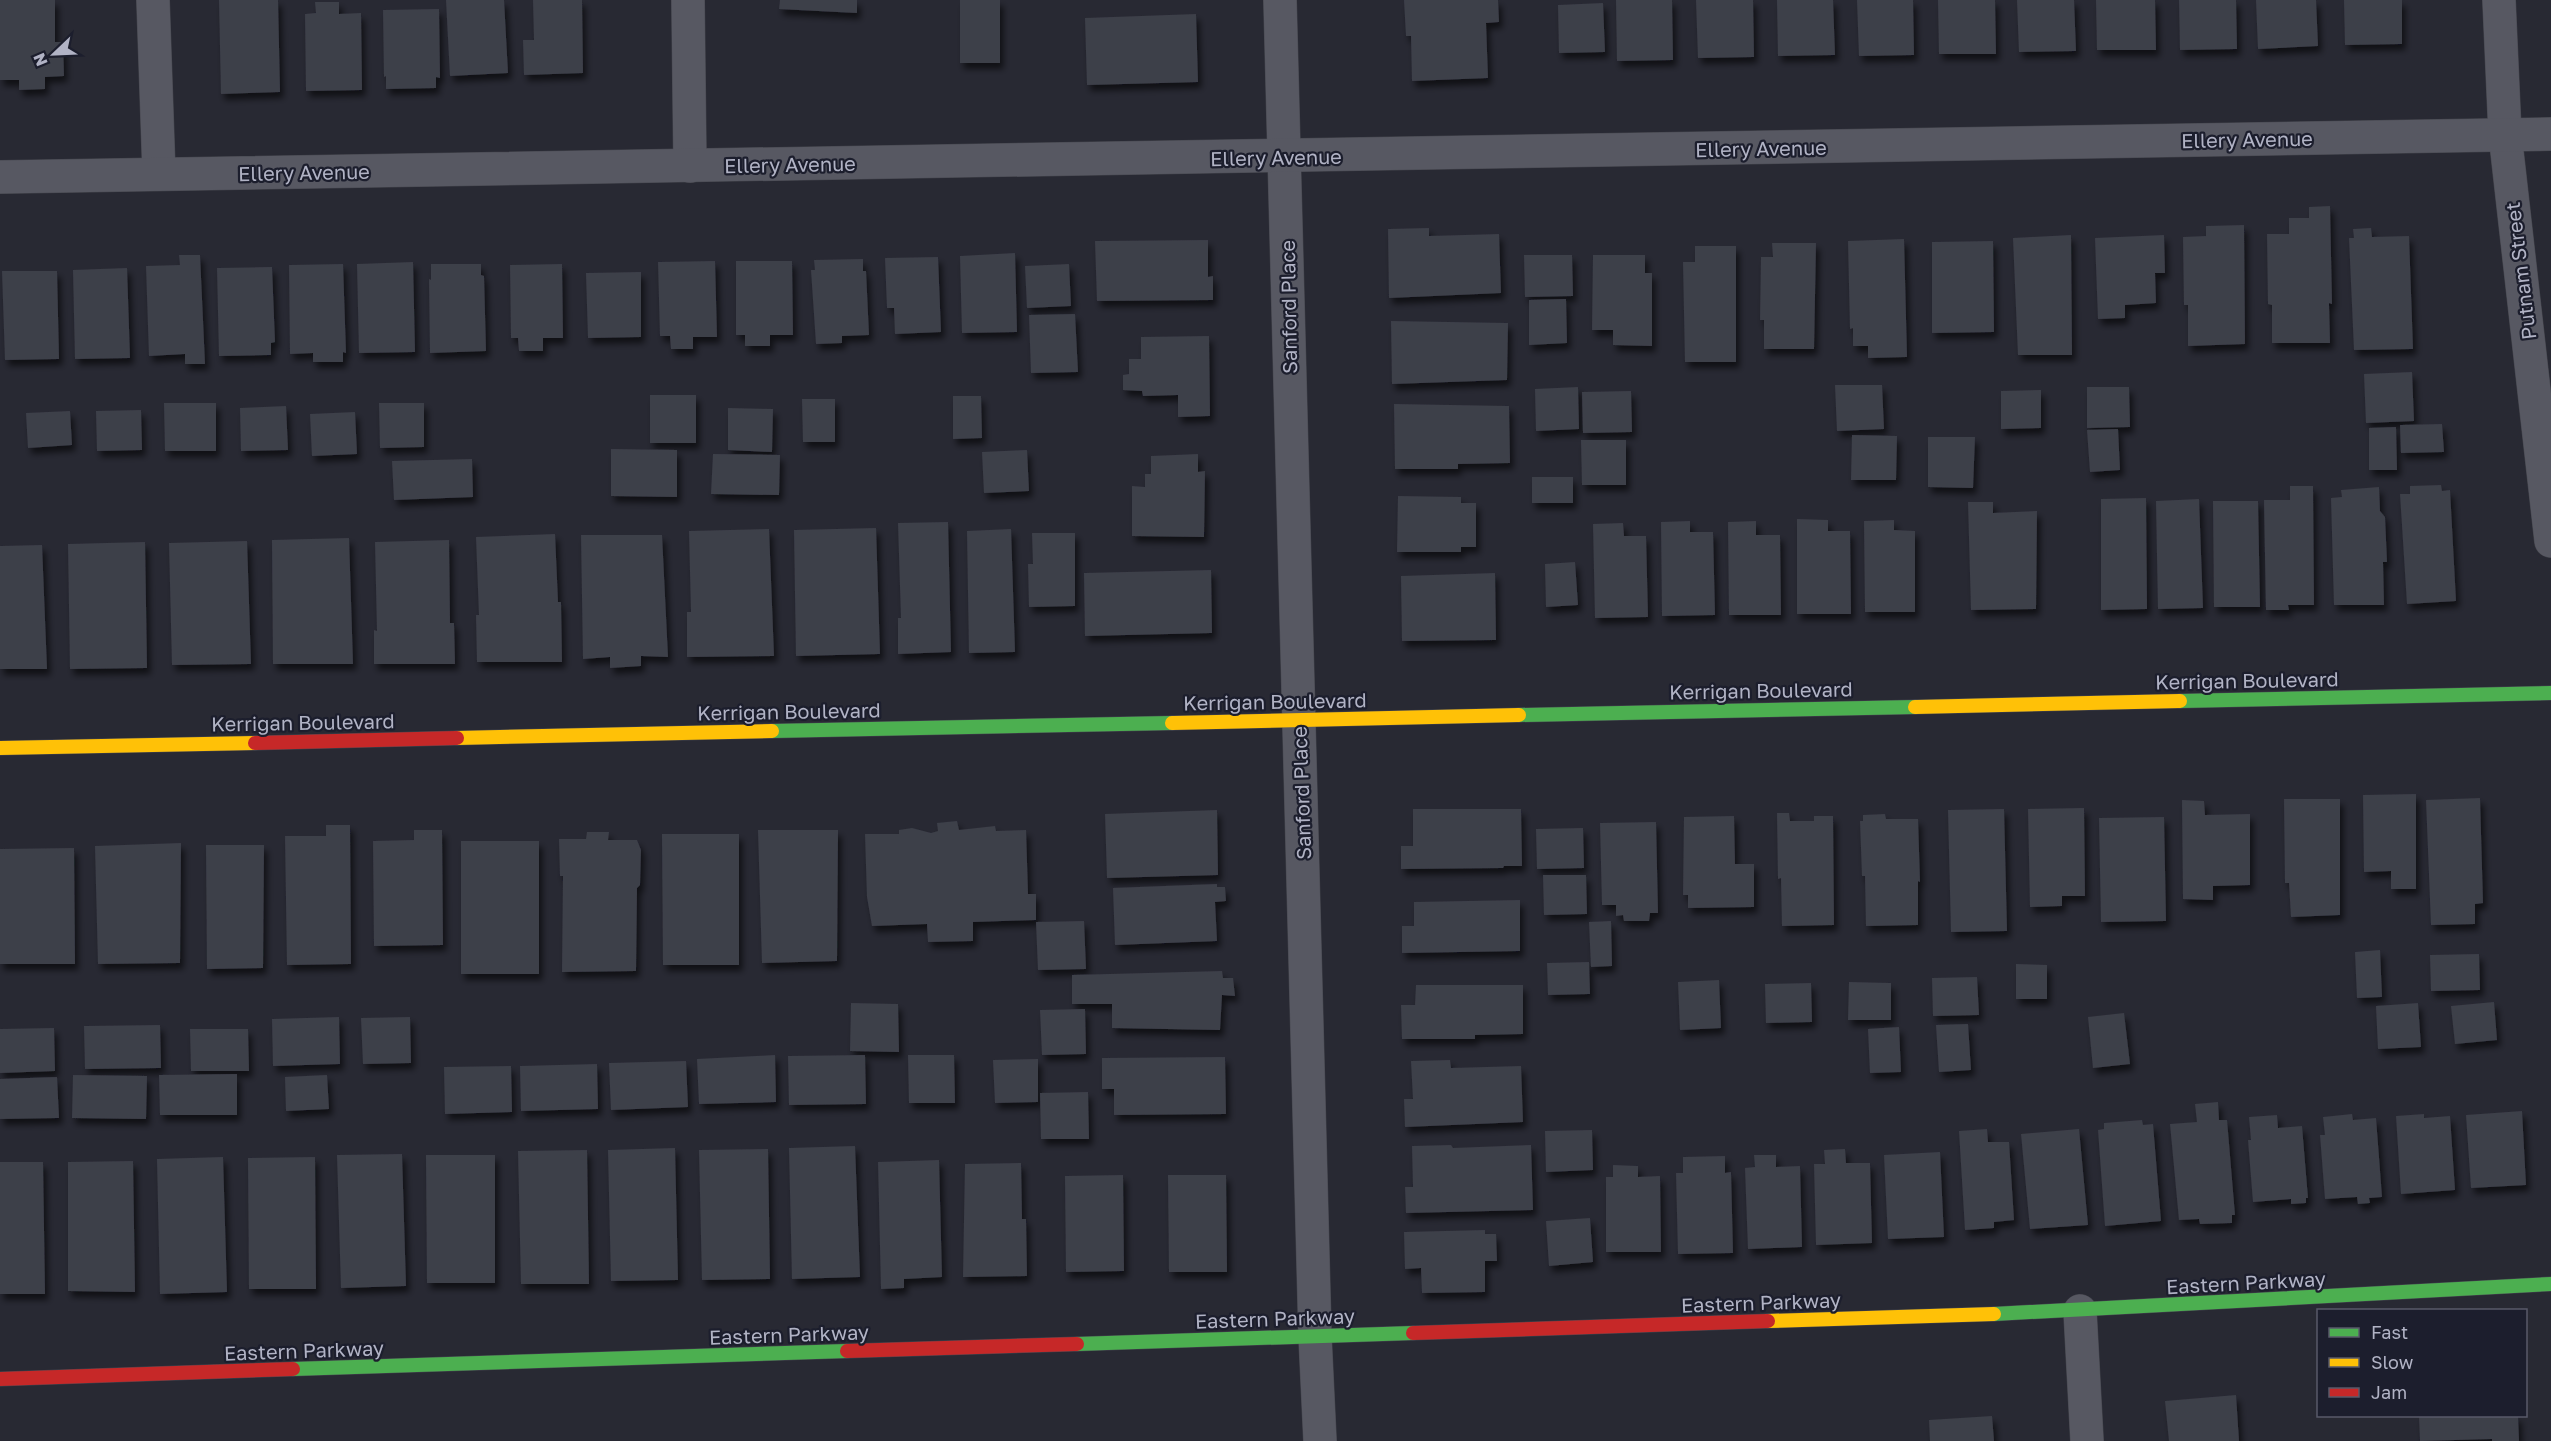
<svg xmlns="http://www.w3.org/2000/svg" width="2551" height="1441" font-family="'Golos Text',sans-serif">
  <defs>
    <filter id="shadow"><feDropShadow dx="3.5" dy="6" stdDeviation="3" flood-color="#0009"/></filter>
  </defs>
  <rect width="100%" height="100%" fill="#282933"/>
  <g fill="#3d3f49" filter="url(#shadow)">
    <polygon points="0,0 55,0 55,42 63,42 64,76 45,77 45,89 19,90 19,80 0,80"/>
    <polygon points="219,0 278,0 280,92 221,94"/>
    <polygon points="446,0 504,0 508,73 450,76"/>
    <polygon points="533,0 582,0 583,73 524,75 523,40 534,40"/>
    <polygon points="780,0 857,0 857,13 779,9"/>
    <rect x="960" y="0" width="40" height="63"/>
    <polygon points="1404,0 1498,0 1499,22 1486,23 1488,78 1412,81 1411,36 1406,36"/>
    <polygon points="1616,0 1672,0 1673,60 1617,61"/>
    <polygon points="1696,0 1753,0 1754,57 1698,58"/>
    <polygon points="1777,0 1833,0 1835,55 1778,56"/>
    <polygon points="1857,0 1913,0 1914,55 1859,56"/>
    <polygon points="1938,0 1995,0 1996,54 1939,54"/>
    <polygon points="2017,0 2074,0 2076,51 2019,52"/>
    <polygon points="2096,0 2155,0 2156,50 2097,50"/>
    <polygon points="2179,0 2236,0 2237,49 2180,50"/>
    <polygon points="2256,0 2316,0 2318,46 2258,49"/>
    <polygon points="2344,0 2402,0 2402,44 2345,45"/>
    <polygon points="315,2 339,2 339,14 361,13 362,90 306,91 305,14 316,13"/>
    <polygon points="1603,3 1605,52 1559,53 1558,5"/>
    <polygon points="439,9 440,78 436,77 436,88 386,89 386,76 384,77 383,10"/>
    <polygon points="1196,14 1198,82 1087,85 1085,18"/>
    <polygon points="2330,206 2332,304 2329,303 2330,343 2272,343 2272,305 2268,304 2267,234 2289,234 2289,218 2309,218 2309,207"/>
    <polygon points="2244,225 2245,344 2188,346 2188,305 2184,305 2183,237 2206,236 2206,226"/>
    <polygon points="1429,228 1429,236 1499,234 1501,293 1389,298 1388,229"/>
    <polygon points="2371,228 2372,237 2409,236 2413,349 2354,350 2349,238 2354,238 2353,229"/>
    <polygon points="2071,235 2072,355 2018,355 2013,238"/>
    <polygon points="2164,235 2165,273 2155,273 2156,303 2125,305 2125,318 2098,319 2095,238"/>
    <polygon points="1904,239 1907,357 1868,358 1868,346 1853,346 1853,328 1850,329 1848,241"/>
    <polygon points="1208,240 1208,277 1213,276 1213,300 1097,301 1095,241"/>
    <polygon points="1993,241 1994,332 1932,333 1932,242"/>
    <polygon points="1772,243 1816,243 1814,349 1764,349 1764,320 1760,320 1761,257 1773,257"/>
    <polygon points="1695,246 1736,246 1736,362 1685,362 1683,262 1695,262"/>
    <polygon points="1015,253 1017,332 962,333 960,256"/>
    <polygon points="179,255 200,255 205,364 185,364 185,354 149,356 146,266 180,265"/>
    <polygon points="1524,255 1572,255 1573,296 1525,297"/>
    <polygon points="1593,255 1645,255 1645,273 1652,273 1652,346 1613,345 1613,330 1592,330"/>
    <polygon points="938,257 941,332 895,334 894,308 887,308 885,258"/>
    <polygon points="863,259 863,271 866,271 869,335 842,336 842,343 816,344 811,270 815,270 814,260"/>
    <polygon points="715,261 717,337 693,337 693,349 671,349 670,336 660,336 658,262"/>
    <polygon points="736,261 792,261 793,335 770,335 770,346 745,346 745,335 736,335"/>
    <polygon points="413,262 415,352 359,353 357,264"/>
    <polygon points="343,264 346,353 343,352 343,362 313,362 313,353 290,354 289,265"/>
    <polygon points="431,264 481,264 481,275 484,276 486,351 430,353 429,279 431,280"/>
    <polygon points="562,264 563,338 543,338 543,351 519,351 518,338 511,338 510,265"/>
    <polygon points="1069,264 1071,306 1027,308 1025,266"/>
    <polygon points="272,267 275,342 271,343 271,355 219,356 217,268"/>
    <polygon points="127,268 130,358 75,359 73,270"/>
    <polygon points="2,271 57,271 59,359 5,360"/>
    <polygon points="641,272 641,337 588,338 586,273"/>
    <polygon points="1566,299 1567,343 1529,345 1529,300"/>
    <polygon points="1075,314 1078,372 1031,373 1029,315"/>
    <polygon points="1391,321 1508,323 1507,380 1392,384"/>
    <polygon points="1209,336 1210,416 1178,417 1178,395 1143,396 1142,391 1123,390 1123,375 1129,374 1129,359 1141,359 1141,337"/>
    <polygon points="2412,372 2414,421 2366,423 2364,374"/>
    <polygon points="1835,385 1882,385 1884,429 1837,431"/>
    <polygon points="1578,387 1579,429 1536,431 1535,389"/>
    <polygon points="2087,387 2129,387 2130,427 2087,428"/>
    <polygon points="2041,390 2041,428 2001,429 2001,391"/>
    <polygon points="1631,391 1632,432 1583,433 1582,392"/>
    <rect x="650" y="395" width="46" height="48"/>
    <polygon points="953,396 981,396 982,438 953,439"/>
    <polygon points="802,399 835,399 835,442 803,442"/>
    <polygon points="164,403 216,403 216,451 165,451"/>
    <polygon points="379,403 424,403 424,447 380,448"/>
    <polygon points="1394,404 1509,406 1510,463 1458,464 1458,469 1395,469"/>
    <polygon points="286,406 288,450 241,451 240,408"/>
    <polygon points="728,408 773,409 772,452 728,450"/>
    <polygon points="141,410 142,450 97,451 96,411"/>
    <polygon points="70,411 72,445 28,448 26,413"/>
    <polygon points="355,412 357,454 312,456 310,414"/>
    <polygon points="2442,424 2444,452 2401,453 2400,425"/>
    <polygon points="2396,427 2397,470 2369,470 2369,428"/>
    <polygon points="2118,429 2120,470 2090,472 2087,430"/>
    <polygon points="1852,435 1897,436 1896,480 1851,480"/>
    <polygon points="1928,437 1975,437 1973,488 1928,487"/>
    <polygon points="1581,440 1626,440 1626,485 1582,485"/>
    <polygon points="611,449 677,450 677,497 611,496"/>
    <polygon points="1027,450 1029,491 984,493 982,452"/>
    <polygon points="713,454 780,455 779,495 711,494"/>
    <polygon points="1198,454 1198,472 1205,471 1204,537 1132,536 1132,486 1145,487 1145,474 1151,474 1151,456"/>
    <polygon points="472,459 473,497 394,500 392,461"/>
    <rect x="1532" y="477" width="41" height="26"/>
    <polygon points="2441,485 2442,491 2450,490 2456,601 2407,604 2400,494 2410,494 2410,486"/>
    <polygon points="2290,486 2313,486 2314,605 2288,605 2289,610 2266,610 2264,500 2290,500"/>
    <polygon points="2379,487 2380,511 2385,517 2387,562 2383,562 2384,605 2334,605 2331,498 2342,497 2341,490"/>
    <polygon points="1398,496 1461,497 1461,503 1476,503 1476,547 1461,547 1461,552 1397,552"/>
    <polygon points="2146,498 2147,609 2101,610 2101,499"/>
    <polygon points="2199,499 2203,608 2158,609 2156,501"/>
    <polygon points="2213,501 2258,501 2260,607 2214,607"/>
    <polygon points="1968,502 1993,502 1993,513 2037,511 2036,609 1971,610"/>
    <polygon points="1797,519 1828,520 1828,531 1850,531 1851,614 1797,614"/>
    <polygon points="1894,520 1894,530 1915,531 1915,612 1865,612 1864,521"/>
    <polygon points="1690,521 1690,532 1713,532 1715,615 1662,616 1661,522"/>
    <polygon points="1756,521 1756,535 1780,535 1781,615 1729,615 1728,522"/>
    <polygon points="948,522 951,652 898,654 898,618 901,618 898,523"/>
    <polygon points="1623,523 1624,536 1646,536 1648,617 1595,618 1593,524"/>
    <polygon points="876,528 880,654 796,656 794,530"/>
    <polygon points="769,529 774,656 687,657 687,612 691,612 689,531"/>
    <polygon points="1011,529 1015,652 969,653 967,531"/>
    <polygon points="1032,533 1075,533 1075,606 1029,607 1028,564 1033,564"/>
    <polygon points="555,534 558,602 561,602 562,662 477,662 476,615 479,615 476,537"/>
    <polygon points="581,535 662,535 668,657 641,656 641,666 610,668 610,657 583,659"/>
    <polygon points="349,538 353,664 273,664 272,540"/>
    <polygon points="449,540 450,623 454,623 455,664 374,664 374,630 377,631 375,542"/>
    <polygon points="247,541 251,664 172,665 169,543"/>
    <polygon points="145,542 147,668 70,669 68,544"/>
    <polygon points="42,545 47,669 0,669 0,546"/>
    <polygon points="1575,562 1578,605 1546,607 1545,564"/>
    <polygon points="1211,570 1212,633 1085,636 1084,573"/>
    <polygon points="1495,573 1496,640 1402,641 1401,576"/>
    <polygon points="2416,794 2416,889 2391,889 2391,871 2364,872 2363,795"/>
    <polygon points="2480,798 2483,903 2475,904 2475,924 2431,925 2426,800"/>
    <polygon points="2284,799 2340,799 2340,915 2291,917 2289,883 2285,883"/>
    <polygon points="2182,800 2204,801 2205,815 2250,814 2250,885 2213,886 2213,900 2183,899"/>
    <polygon points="2084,808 2085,896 2062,896 2062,906 2030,907 2028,809"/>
    <polygon points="1413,809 1521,809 1522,866 1504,866 1503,868 1401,869 1401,846 1413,846"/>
    <polygon points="2004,809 2007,931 1951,932 1948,810"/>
    <polygon points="1217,810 1218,875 1107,878 1105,814"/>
    <polygon points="1777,813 1789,813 1790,821 1814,821 1814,816 1833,816 1834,925 1782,926 1781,878 1778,879"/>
    <polygon points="1885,814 1886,819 1918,819 1920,882 1918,881 1918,925 1866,926 1865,876 1862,876 1860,821 1863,821 1863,815"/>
    <polygon points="1734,816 1735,864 1754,864 1754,907 1688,908 1688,895 1683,895 1684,817"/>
    <polygon points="2164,817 2166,921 2101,922 2099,818"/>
    <polygon points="957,821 959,830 995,826 996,831 1026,830 1028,894 1036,894 1036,920 973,922 973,941 928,942 927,924 872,926 867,897 865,834 899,834 899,830 912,828 931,833 938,831 937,823"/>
    <polygon points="1656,822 1658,913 1650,913 1649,921 1624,921 1623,915 1616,916 1616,905 1602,905 1600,823"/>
    <polygon points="326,825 350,825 351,964 287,965 285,836 326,836"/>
    <polygon points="1583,828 1584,868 1537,869 1536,829"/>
    <polygon points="414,830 442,830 443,945 374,946 373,841 414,840"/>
    <polygon points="758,830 838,830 837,961 762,963"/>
    <polygon points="587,832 609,832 608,840 637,840 641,850 640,885 637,888 636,971 562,972 563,876 560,876 559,839 586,839"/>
    <polygon points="662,834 739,834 739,965 663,965"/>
    <rect x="461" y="841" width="78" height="133"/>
    <polygon points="181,843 180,963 98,964 95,846"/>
    <polygon points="206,845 264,845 263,968 207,969"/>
    <polygon points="74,848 75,964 0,964 0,849"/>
    <polygon points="1543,875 1586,875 1587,914 1544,915"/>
    <polygon points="1217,884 1217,887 1225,887 1226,901 1215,902 1217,941 1115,945 1113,888"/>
    <polygon points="1520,900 1520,951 1402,953 1402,926 1414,926 1414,902"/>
    <polygon points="1084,921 1086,969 1038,970 1036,922"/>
    <polygon points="1611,921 1612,966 1591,967 1589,922"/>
    <polygon points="2380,950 2382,997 2357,998 2355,952"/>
    <polygon points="2479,954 2480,990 2431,991 2430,955"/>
    <polygon points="1589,962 1590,994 1548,995 1547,963"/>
    <polygon points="2016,964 2047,965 2047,999 2016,999"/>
    <polygon points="1222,971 1223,978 1233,978 1235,996 1222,995 1220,1030 1112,1028 1112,1004 1072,1004 1072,975"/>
    <polygon points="1977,977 1979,1015 1933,1016 1932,978"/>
    <polygon points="1719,980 1721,1028 1680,1030 1678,982"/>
    <polygon points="1849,982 1891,983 1891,1020 1848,1020"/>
    <polygon points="1811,983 1812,1022 1766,1023 1765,984"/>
    <polygon points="1416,985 1523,985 1523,1034 1475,1035 1475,1039 1402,1039 1401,1005 1415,1005"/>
    <polygon points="2494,1002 2497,1040 2455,1044 2451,1006"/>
    <polygon points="851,1003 898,1004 899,1052 850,1051"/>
    <polygon points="2418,1003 2421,1047 2378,1049 2376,1006"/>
    <polygon points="1085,1009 1086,1054 1042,1055 1040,1010"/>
    <polygon points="2124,1013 2130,1064 2093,1068 2088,1017"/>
    <polygon points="339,1017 340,1064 273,1066 272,1019"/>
    <polygon points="410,1017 411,1063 363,1064 361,1018"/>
    <polygon points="1968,1024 1971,1070 1939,1072 1936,1025"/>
    <polygon points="160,1025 161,1068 85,1069 84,1026"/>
    <polygon points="1899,1027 1901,1072 1870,1073 1868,1029"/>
    <polygon points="54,1028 55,1071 0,1073 0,1029"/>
    <polygon points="190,1029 248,1029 249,1071 191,1071"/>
    <polygon points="775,1055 776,1102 699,1104 697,1059"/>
    <polygon points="865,1055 866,1104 789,1105 788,1056"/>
    <polygon points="908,1055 954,1055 955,1103 909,1103"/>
    <polygon points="1225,1057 1226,1114 1114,1115 1114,1089 1102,1089 1102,1058"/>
    <polygon points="1038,1059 1038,1102 995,1103 993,1060"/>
    <polygon points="1450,1060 1451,1068 1521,1066 1523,1122 1405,1127 1404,1099 1413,1099 1411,1061"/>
    <polygon points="686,1061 688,1107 611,1110 609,1063"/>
    <polygon points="597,1064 598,1109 521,1111 520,1066"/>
    <polygon points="511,1066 512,1112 445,1114 444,1067"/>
    <polygon points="237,1074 237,1115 160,1115 159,1075"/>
    <polygon points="73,1075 147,1076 146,1119 72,1118"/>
    <polygon points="327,1075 329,1109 286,1111 285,1077"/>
    <polygon points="57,1077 59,1118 0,1119 0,1079"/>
    <polygon points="1088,1092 1089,1139 1041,1139 1040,1093"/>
    <polygon points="2218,1102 2219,1120 2227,1120 2235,1215 2232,1215 2232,1223 2200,1224 2199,1219 2179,1220 2170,1124 2197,1122 2195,1104"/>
    <polygon points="2522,1111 2526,1185 2471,1188 2466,1115"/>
    <polygon points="2352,1114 2353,1120 2376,1118 2382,1197 2369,1198 2370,1203 2358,1204 2357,1197 2325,1199 2320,1135 2325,1135 2323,1117"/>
    <polygon points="2424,1114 2424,1118 2450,1116 2455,1190 2401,1194 2396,1116"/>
    <polygon points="2277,1115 2278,1128 2302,1126 2308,1198 2306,1198 2306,1203 2291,1204 2291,1199 2253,1202 2248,1140 2251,1140 2249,1117"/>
    <polygon points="2142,1120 2143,1125 2153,1124 2161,1221 2105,1226 2098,1130 2104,1129 2104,1123"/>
    <polygon points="1987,1129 1988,1142 2009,1142 2014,1220 1994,1222 1994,1228 1965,1230 1959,1131"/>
    <polygon points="2079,1129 2088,1225 2030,1229 2021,1134"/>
    <polygon points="1592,1130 1593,1170 1546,1172 1545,1131"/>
    <polygon points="1451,1145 1453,1148 1531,1145 1533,1210 1406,1213 1405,1187 1413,1187 1412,1146"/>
    <polygon points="855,1146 860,1277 792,1279 789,1148"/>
    <polygon points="675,1148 678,1280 611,1281 608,1150"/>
    <polygon points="768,1149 770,1279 702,1280 699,1150"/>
    <polygon points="1845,1149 1846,1163 1870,1163 1872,1243 1816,1245 1814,1164 1825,1164 1824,1150"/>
    <polygon points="587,1150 589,1284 521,1284 518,1151"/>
    <polygon points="1940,1152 1944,1237 1888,1239 1884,1155"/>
    <polygon points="402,1154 406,1286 341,1288 337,1155"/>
    <polygon points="426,1155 495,1155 495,1283 427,1283"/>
    <polygon points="1754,1155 1776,1155 1776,1167 1800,1166 1802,1247 1748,1249 1745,1168 1755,1167"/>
    <polygon points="1725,1156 1725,1173 1731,1172 1733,1253 1678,1254 1676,1173 1683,1173 1683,1157"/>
    <polygon points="223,1157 227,1292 160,1294 157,1159"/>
    <polygon points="315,1157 316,1289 249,1289 248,1158"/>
    <polygon points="939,1160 942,1277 904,1279 904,1288 881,1289 878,1162"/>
    <polygon points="133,1161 135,1292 68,1291 68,1162"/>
    <polygon points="0,1162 43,1162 45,1294 0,1294"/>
    <polygon points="1021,1163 1022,1219 1026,1219 1027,1276 963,1277 965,1164"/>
    <polygon points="1613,1165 1638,1166 1638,1177 1660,1176 1661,1252 1606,1252 1606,1177 1613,1177"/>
    <polygon points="1123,1175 1124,1271 1066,1272 1065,1176"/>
    <polygon points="1168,1175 1226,1175 1227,1272 1169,1272"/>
    <polygon points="1590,1218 1593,1262 1549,1266 1546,1221"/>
    <polygon points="1485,1230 1485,1234 1496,1234 1497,1261 1485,1261 1485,1292 1422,1293 1421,1268 1405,1269 1404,1232"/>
    <polygon points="2236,1395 2239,1441 2169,1441 2165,1401"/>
    <polygon points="1992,1416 1994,1441 1930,1441 1929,1420"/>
    <polygon points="2419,1416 2518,1416 2519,1441 2492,1441 2492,1439 2420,1441"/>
  </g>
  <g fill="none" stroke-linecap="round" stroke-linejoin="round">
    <defs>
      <g id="street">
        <polyline points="153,0 159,174"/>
        <polyline points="688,0 690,166"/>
        <polyline points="1280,0 1315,1336 1320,1441"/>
        <polyline points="2499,0 2505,134 2551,541"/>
        <polyline points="0,177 2551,134"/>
        <polyline points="2080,1311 2087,1441"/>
      </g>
      <g id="fast">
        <polyline points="2180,701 2551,693"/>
        <polyline points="1519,715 1915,707"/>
        <polyline points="772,731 1172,723"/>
        <polyline points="1994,1314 2551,1284"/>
        <polyline points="1077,1344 1413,1333"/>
        <polyline points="293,1369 847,1351"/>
      </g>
      <g id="slow">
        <polyline points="1915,707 2180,701"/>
        <polyline points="1172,723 1519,715"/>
        <polyline points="457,738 772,731"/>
        <polyline points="0,748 255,743"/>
        <polyline points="1768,1321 1994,1314"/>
      </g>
      <g id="jam">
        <polyline points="255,743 457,738"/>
        <polyline points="1413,1333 1768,1321"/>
        <polyline points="847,1351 1077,1344"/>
        <polyline points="0,1379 293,1369"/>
      </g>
    </defs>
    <use href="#street" stroke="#45464e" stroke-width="34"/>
    <use href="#fast" stroke="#454650" stroke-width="15"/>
    <use href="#slow" stroke="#454650" stroke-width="15"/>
    <use href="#jam" stroke="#454650" stroke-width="15"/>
    <use href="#street" stroke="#575862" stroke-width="33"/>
    <use href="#fast" stroke="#4caf50" stroke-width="14"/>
    <use href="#slow" stroke="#ffc107" stroke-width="14"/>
    <use href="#jam" stroke="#c62828" stroke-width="14"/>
  </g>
  <g text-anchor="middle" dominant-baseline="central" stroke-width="4.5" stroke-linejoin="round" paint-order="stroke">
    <g font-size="20" fill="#b1b3c5" stroke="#1c1e2d">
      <text transform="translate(2247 139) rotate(-1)">Ellery Avenue</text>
      <text transform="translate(1761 148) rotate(-1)">Ellery Avenue</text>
      <text transform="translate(1276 157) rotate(-1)">Ellery Avenue</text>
      <text transform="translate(790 164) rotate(-1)">Ellery Avenue</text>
      <text transform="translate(304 172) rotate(-1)">Ellery Avenue</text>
      <text transform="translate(2520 271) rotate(-97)">Putnam Street</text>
      <text transform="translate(1288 307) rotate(-91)">Sanford Place</text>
      <text transform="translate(2247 680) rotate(-1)">Kerrigan Boulevard</text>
      <text transform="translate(1761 690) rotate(-1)">Kerrigan Boulevard</text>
      <text transform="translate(1275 701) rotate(-1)">Kerrigan Boulevard</text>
      <text transform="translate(789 711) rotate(-1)">Kerrigan Boulevard</text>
      <text transform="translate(303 722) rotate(-1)">Kerrigan Boulevard</text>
      <text transform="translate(1301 793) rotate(-92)">Sanford Place</text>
      <text transform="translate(2246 1282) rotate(-3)">Eastern Parkway</text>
      <text transform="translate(1761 1302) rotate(-2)">Eastern Parkway</text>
      <text transform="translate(1275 1318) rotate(-2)">Eastern Parkway</text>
      <text transform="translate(789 1334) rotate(-2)">Eastern Parkway</text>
      <text transform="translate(304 1350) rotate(-2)">Eastern Parkway</text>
    </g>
  </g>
  <rect x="2317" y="1309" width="210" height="108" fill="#1c1e2d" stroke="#585a6a" stroke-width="1.5"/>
  <rect x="2329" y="1328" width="30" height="9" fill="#4caf50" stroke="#585a6a" stroke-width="1.5"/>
  <text x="2371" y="1339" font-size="18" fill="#b1b3c5">Fast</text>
  <rect x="2329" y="1358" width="30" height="9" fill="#ffc107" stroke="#585a6a" stroke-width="1.5"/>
  <text x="2371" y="1369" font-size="18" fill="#b1b3c5">Slow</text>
  <rect x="2329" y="1388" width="30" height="9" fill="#c62828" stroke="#585a6a" stroke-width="1.5"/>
  <text x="2371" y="1399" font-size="18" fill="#b1b3c5">Jam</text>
  <g transform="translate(54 54) rotate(247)" stroke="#1c1e2d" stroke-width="4.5" paint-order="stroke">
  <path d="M0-4.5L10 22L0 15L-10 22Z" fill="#b1b3c5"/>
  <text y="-9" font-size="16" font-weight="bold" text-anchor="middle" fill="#b1b3c5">N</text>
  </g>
</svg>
